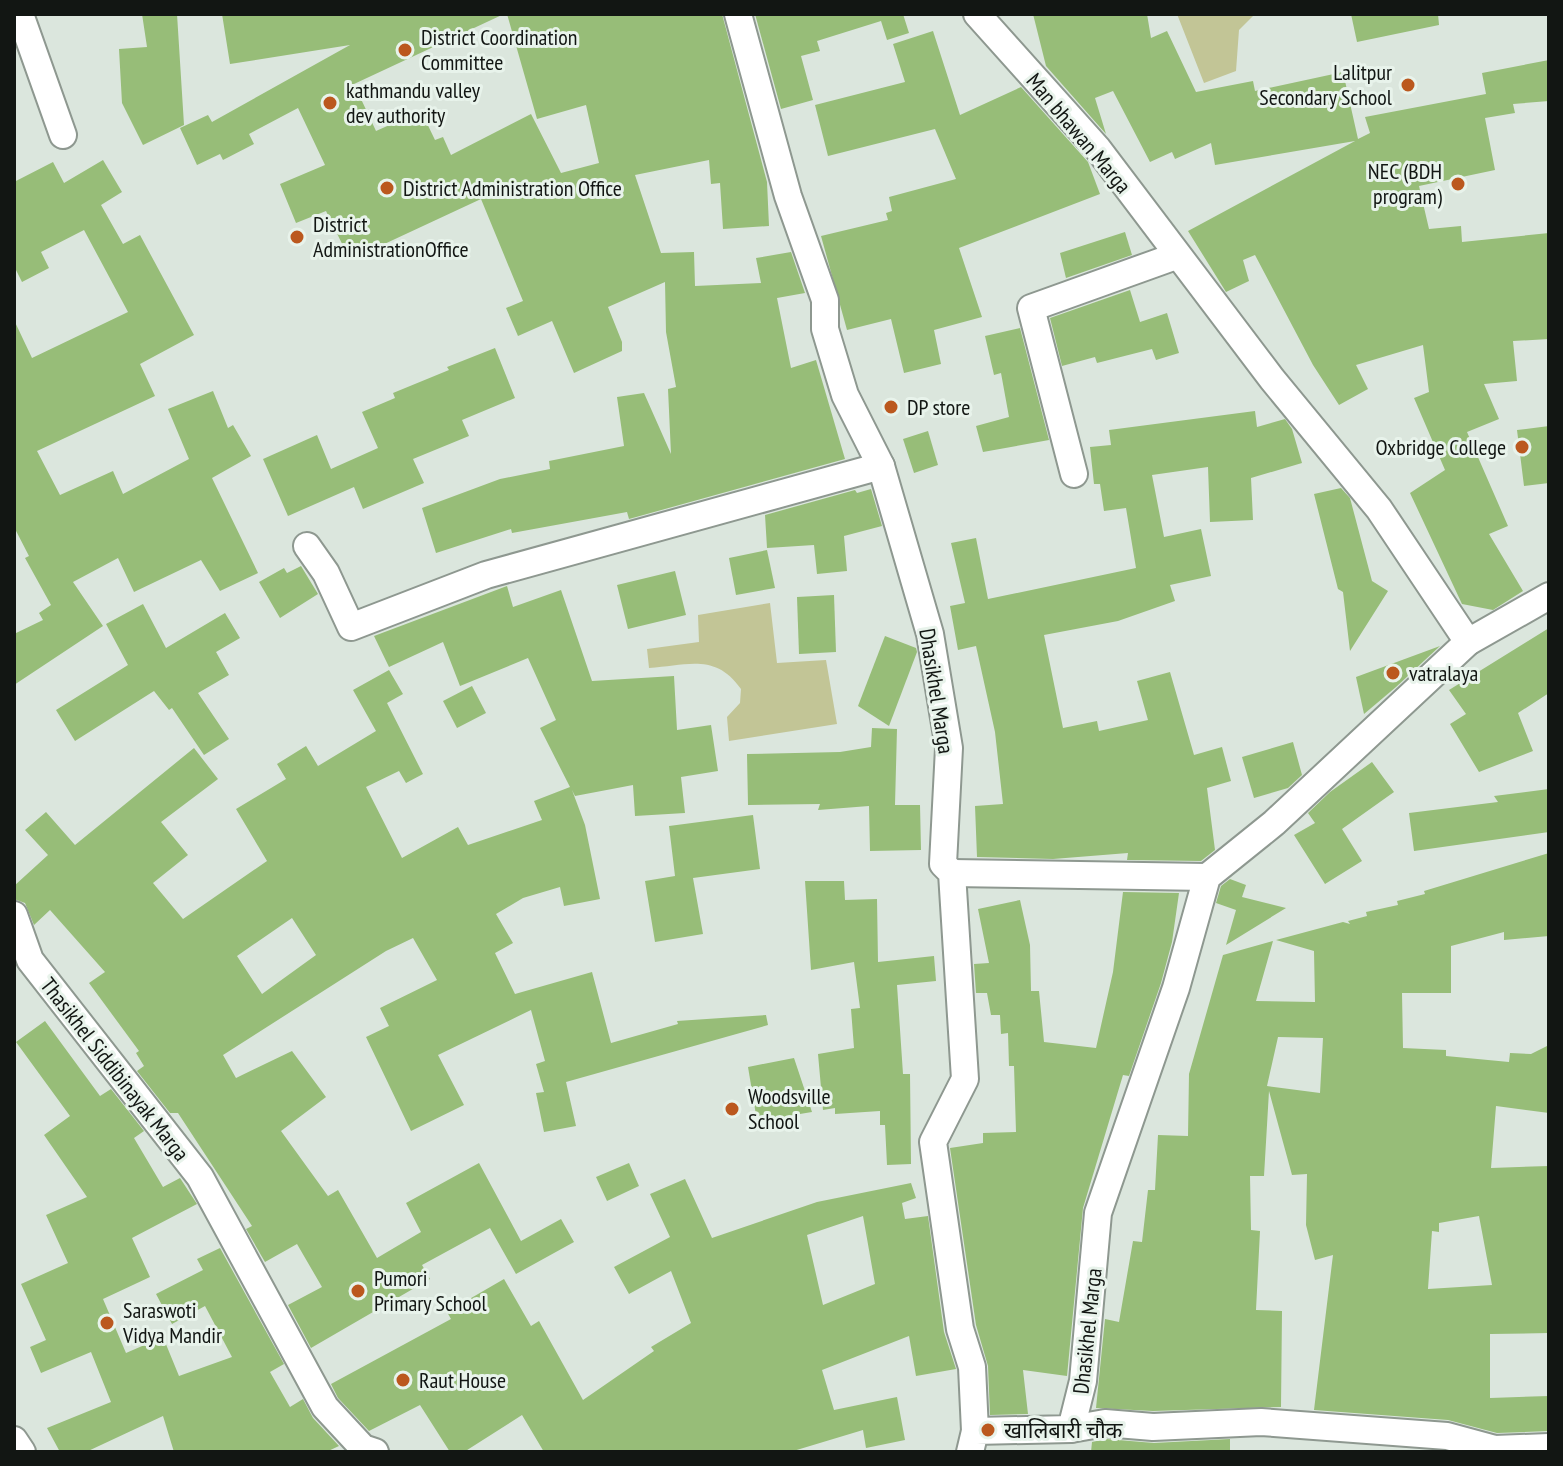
<svg xmlns="http://www.w3.org/2000/svg" width="1563" height="1466" font-family="'PT Sans Narrow','Noto Sans Devanagari',sans-serif">
  <rect width="100%" height="100%" fill="#dbe6dd"/>
  <g fill="#c2c596">
    <polygon points="1177,14 1255,14 1239,30 1236,71 1204,83"/>
    <path d="M770,603L777,663L826,660L837,724L729,741L727,717L740,703L741,689C716,653 688,665 649,668L647,649L699,642L698,615Z"/>
  </g>
  <g fill="#97bd78" fill-rule="evenodd">
    <polygon points="142,14 177,14 184,125 143,145 122,103 119,49 147,47"/>
    <polygon points="222,14 504,14 354,84 376,131 421,111 435,140 443,137 451,155 531,114 561,173 599,163 586,105 537,119 507,14 722,14 767,182 769,226 723,229 720,183 711,184 709,160 635,175 661,253 694,252 695,286 761,283 756,258 791,252 805,293 777,298 791,368 816,360 845,459 629,519 627,512 512,533 511,529 436,553 422,508 500,479 550,469 549,461 624,446 617,397 644,393 671,454 668,389 676,387 666,332 665,282 608,307 622,342 622,351 574,373 552,321 518,336 506,308 523,301 481,199 350,260 326,211 296,223 280,184 325,165 298,108 249,134 254,144 223,160 220,154 197,165 180,128 208,115 212,122 350,45 230,64"/>
    <polygon points="755,14 903,14 909,33 887,40 881,21 817,41 820,51 801,56 813,100 781,109"/>
    <polygon points="1033,14 1147,14 1151,38 1167,31 1196,92 1253,81 1255,91 1343,72 1358,139 1370,133 1365,117 1486,94 1482,73 1549,60 1549,101 1513,104 1515,113 1485,118 1495,170 1419,186 1429,229 1461,226 1462,242 1549,233 1549,339 1513,341 1517,381 1484,384 1499,419 1467,432 1508,526 1489,534 1523,591 1493,610 1462,604 1410,493 1445,470 1414,398 1429,392 1423,345 1356,365 1368,389 1339,405 1313,365 1255,255 1243,260 1249,281 1226,292 1188,231 1355,141 1215,165 1211,143 1175,159 1172,152 1150,162 1113,91 1095,98 1106,134 1046,66"/>
    <polygon points="1351,14 1438,14 1439,25 1357,42"/>
    <polygon points="933,31 960,115 1021,87 1088,162 1100,194 959,248 982,317 934,330 941,364 904,373 891,319 847,330 821,236 888,220 886,213 892,211 889,197 956,179 935,129 828,156 815,105 905,82 893,44"/>
    <polygon points="103,160 122,192 101,205 123,244 140,235 194,335 140,364 155,396 37,451 60,495 113,471 123,494 189,459 168,409 213,391 228,428 233,425 251,456 212,478 258,573 220,591 201,560 134,592 118,558 73,582 103,626 14,685 14,634 43,620 39,613 51,605 25,558 29,556 14,527 14,320 32,358 128,312 84,230 41,252 49,268 22,282 14,266 14,182 53,162 64,183"/>
    <polygon points="1125,232 1132,255 1066,278 1060,253"/>
    <polygon points="1130,290 1140,322 1167,313 1179,353 1156,360 1152,349 1097,363 1095,357 1062,366 1050,318"/>
    <polygon points="1020,328 1049,440 983,452 976,426 1009,417 1001,373 994,375 985,336"/>
    <polygon points="495,348 515,398 462,420 469,436 413,459 424,483 363,509 354,487 288,516 263,459 317,435 331,469 378,448 362,412 395,398 393,393 449,370 447,367"/>
    <polygon points="1255,411 1257,427 1285,419 1292,429 1302,463 1251,478 1253,520 1210,522 1208,467 1152,475 1164,537 1201,529 1211,576 1170,585 1175,601 1118,621 1044,635 1063,728 1097,721 1099,731 1148,720 1137,681 1170,672 1194,755 1222,747 1231,781 1207,788 1215,850 1201,861 1127,860 1128,853 1053,859 977,857 975,806 1003,804 995,732 976,646 958,650 950,606 965,603 951,543 976,538 988,599 1136,568 1126,508 1104,511 1100,484 1094,484 1090,447 1111,445 1109,430"/>
    <polygon points="1549,426 1549,483 1524,486 1517,430"/>
    <polygon points="928,431 938,465 914,473 903,439"/>
    <polygon points="1341,488 1350,498 1372,581 1388,591 1350,651 1343,592 1338,589 1314,494"/>
    <polygon points="871,489 882,526 844,536 847,571 817,574 814,545 767,548 765,515 855,490 857,493"/>
    <polygon points="767,550 775,588 736,595 729,558"/>
    <polygon points="301,566 318,594 280,618 259,582 284,568 287,573"/>
    <polygon points="675,571 686,615 628,629 617,585"/>
    <path d="M507,586L513,607L561,590L592,681L674,676L677,730L711,725L718,771L681,777L685,813L635,816L633,785L575,796L572,790L585,825L600,899L564,906L560,887L523,898L496,914L513,943L495,953L515,994L592,972L611,1043L678,1024L677,1021L766,1015L768,1025L566,1082L576,1126L544,1132L536,1093L544,1092L536,1064L545,1061L531,1010L438,1055L464,1105L411,1131L366,1037L389,1026L380,1008L437,980L413,938L386,951L223,1055L236,1078L292,1051L326,1097L281,1131L328,1196L338,1190L377,1258L421,1232L406,1203L479,1163L521,1241L561,1219L574,1242L516,1274L490,1228L422,1265L430,1279L311,1348L288,1305L322,1287L297,1244L265,1262L246,1229L252,1226L178,1113H170L137,1071L144,1066L136,1053L139,1051L89,983L105,972L50,910L34,925L25,903L14,899V886L48,855L25,830L46,812L75,845L194,748L218,779L161,822L188,855L153,883L183,919L267,861L236,809L286,779L277,764L306,746L318,766L376,731L353,690L389,670L403,694L387,703L423,774L406,783L399,771L366,787L402,858L458,827L468,845L542,820L534,801L570,787L540,728L556,720L528,658L460,686L443,642L389,667L374,636ZM292,918L316,955L262,994L237,956Z"/>
    <polygon points="834,595 836,652 799,654 797,597"/>
    <polygon points="143,604 166,648 225,613 240,638 216,652 229,675 198,693 229,739 204,755 172,708 169,710 154,691 75,741 56,710 128,665 106,624"/>
    <polygon points="1549,628 1549,693 1518,713 1533,751 1479,772 1450,724 1466,714 1449,690"/>
    <polygon points="885,636 916,648 917,652 889,726 858,706"/>
    <polygon points="1440,646 1396,687 1364,714 1356,677"/>
    <polygon points="472,686 486,713 457,728 443,701"/>
    <polygon points="872,728 897,729 895,805 920,805 921,850 870,851 869,806 818,810 820,804 748,805 747,754 840,752 871,747"/>
    <polygon points="1293,742 1302,775 1288,788 1254,798 1242,757"/>
    <polygon points="1372,762 1394,792 1342,829 1362,861 1325,884 1294,835 1315,823 1308,813 1330,792"/>
    <polygon points="1549,789 1549,832 1414,851 1409,813 1498,802 1494,796"/>
    <polygon points="753,815 760,869 693,878 703,934 655,942 645,881 675,876 669,826"/>
    <path d="M1549,853V936L1504,940V932L1451,946V993H1402L1403,1048L1446,1050V1056L1509,1062L1510,1053L1531,1054L1549,1045V1113L1496,1106L1491,1168L1549,1166V1333L1490,1334V1398L1549,1396V1431L1497,1433L1448,1420L1314,1410L1333,1255L1315,1260L1306,1225L1307,1174L1292,1175L1269,1091L1264,1176H1250L1251,1230L1260,1231L1256,1310L1282,1311L1281,1407L1153,1411L1096,1408L1105,1319L1119,1322L1133,1241L1142,1242L1148,1190H1155L1158,1135L1188,1136L1189,1074L1223,955L1273,941L1256,1001L1315,1002L1314,951L1276,940L1343,922L1350,924L1348,921L1367,916L1366,912L1398,905L1397,901L1425,894L1424,891ZM1278,1037L1323,1038L1320,1093L1267,1086ZM1479,1216L1492,1285L1428,1289L1432,1231L1439,1232V1223Z"/>
    <polygon points="1230,879 1246,885 1242,897 1286,908 1226,945 1236,910 1216,903 1221,886"/>
    <polygon points="805,881 844,881 845,900 877,899 878,962 934,956 936,981 897,985 903,1074 910,1074 911,1164 887,1165 885,1125 880,1125 880,1111 835,1114 835,1108 823,1110 818,1054 854,1048 851,1009 860,1008 854,962 811,970"/>
    <polygon points="1123,892 1179,893 1172,942 1161,983 1129,1076 1123,1075 1083,1208 1067,1376 1023,1370 1028,1414 990,1415 988,1366 976,1325 950,1148 983,1143 983,1133 1016,1132 1014,1066 1009,1066 1008,1033 1001,1034 1000,1015 991,1015 987,993 976,993 974,964 989,963 978,909 1020,900 1030,945 1031,991 1039,991 1044,1042 1096,1048 1113,972"/>
    <polygon points="45,1021 100,1096 111,1089 144,1131 134,1138 163,1187 180,1178 197,1204 132,1238 150,1277 103,1299 126,1353 163,1337 179,1376 232,1357 205,1306 172,1324 156,1294 203,1270 197,1259 220,1248 284,1364 270,1372 290,1407 303,1399 313,1418 339,1446 326,1452 174,1452 163,1416 86,1452 60,1452 47,1428 111,1402 91,1352 41,1373 30,1347 46,1340 21,1284 68,1263 46,1215 87,1197 44,1135 70,1116 16,1042"/>
    <polygon points="794,1058 812,1112 757,1121 748,1067"/>
    <polygon points="629,1163 639,1186 607,1201 596,1177"/>
    <path d="M685,1179L712,1238L817,1202L911,1183L916,1198L902,1203L905,1219L928,1216L944,1332L956,1369L916,1376L909,1336L822,1370L834,1410L897,1397L905,1440L866,1448L863,1430L790,1452H544L522,1415L464,1452H450L420,1405L369,1431L338,1398L331,1384L451,1319L447,1312L504,1279L531,1326L539,1321L583,1400L654,1351L651,1347L691,1323L671,1271L629,1294L614,1267L670,1237L650,1194ZM863,1216L875,1284L823,1305L807,1235Z"/>
    <polygon points="1106,1439 1154,1443 1230,1439 1230,1452 1091,1452 1092,1442"/>
  </g>
  <g fill="none" stroke-linecap="round" stroke-linejoin="round">
    <defs>
      <g id="minor">
        <polyline points="20,14 63,135"/>
        <polyline points="738,14 788,196 825,300 825,329 845,395 881,466 930,634 949,748 943,864 952,873 965,1079 933,1142 960,1329 972,1367 975,1431"/>
        <polyline points="977,14 1098,149 1272,379 1379,509 1468,642"/>
        <polyline points="1074,474 1031,308 1176,256"/>
        <polyline points="307,546 326,573 351,627 486,575 881,466"/>
        <polyline points="952,873 1207,877"/>
        <polyline points="14,915 30,960 200,1177 325,1407 363,1448 375,1452"/>
        <polyline points="1071,1429 1105,1423 1153,1427 1261,1422 1447,1436 1495,1449 1549,1447"/>
        <polyline points="14,1440 22,1452"/>
        <polyline points="970,1452 975,1431 1071,1429 1083,1381 1098,1213 1176,988 1207,877 1274,823 1468,642 1549,596"/>
      </g>
    </defs>
    <use href="#minor" stroke="#8e9890" stroke-width="30"/>
    <use href="#minor" stroke="#fff" stroke-width="26"/>
  </g>
  <g fill="#bb581e" stroke="#e8f3eb" stroke-width="3">
    <circle cx="405" cy="50" r="8"/>
    <circle cx="1408" cy="85" r="8"/>
    <circle cx="330" cy="103" r="8"/>
    <circle cx="1458" cy="184" r="8"/>
    <circle cx="387" cy="188" r="8"/>
    <circle cx="297" cy="237" r="8"/>
    <circle cx="891" cy="407" r="8"/>
    <circle cx="1522" cy="447" r="8"/>
    <circle cx="1393" cy="673" r="8"/>
    <circle cx="732" cy="1109" r="8"/>
    <circle cx="358" cy="1291" r="8"/>
    <circle cx="107" cy="1323" r="8"/>
    <circle cx="403" cy="1380" r="8"/>
    <circle cx="988" cy="1430" r="8"/>
  </g>
  <g text-anchor="middle" dominant-baseline="central" stroke-width="6" stroke-linejoin="round" paint-order="stroke">
    <g font-size="22" fill="#121613" stroke="#e8f3eb" text-anchor="start">
      <text x="421" y="37">District Coordination<tspan x="421" dy="25">Committee</tspan></text>
      <text x="1392" y="72" text-anchor="end">Lalitpur<tspan x="1392" dy="25">Secondary School</tspan></text>
      <text x="346" y="90">kathmandu valley<tspan x="346" dy="25">dev authority</tspan></text>
      <text x="1442" y="171" text-anchor="end">NEC (BDH<tspan x="1442" dy="25">program)</tspan></text>
      <text x="403" y="188">District Administration Office</text>
      <text x="313" y="224">District<tspan x="313" dy="25">AdministrationOffice</tspan></text>
      <text x="907" y="407">DP store</text>
      <text x="1506" y="447" text-anchor="end">Oxbridge College</text>
      <text x="1409" y="673">vatralaya</text>
      <text x="748" y="1096">Woodsville<tspan x="748" dy="25">School</tspan></text>
      <text x="374" y="1278">Pumori<tspan x="374" dy="25">Primary School</tspan></text>
      <text x="123" y="1310">Saraswoti<tspan x="123" dy="25">Vidya Mandir</tspan></text>
      <text x="419" y="1380">Raut House</text>
      <text x="1004" y="1430">खालिबारी चौक</text>
    </g>
    <g font-size="22" fill="#121613" stroke="#e8f3eb">
      <text transform="translate(1079 133) rotate(50)">Man bhawan Marga</text>
      <text transform="translate(937 691) rotate(81)">Dhasikhel Marga</text>
      <text transform="translate(115 1069) rotate(52)">Thasikhel Siddibinayak Marga</text>
      <text transform="translate(1087 1331) rotate(-84)">Dhasikhel Marga</text>
    </g>
  </g>
  <rect width="1563" height="1466" fill="none" stroke="#121613" stroke-width="32"/>
</svg>
